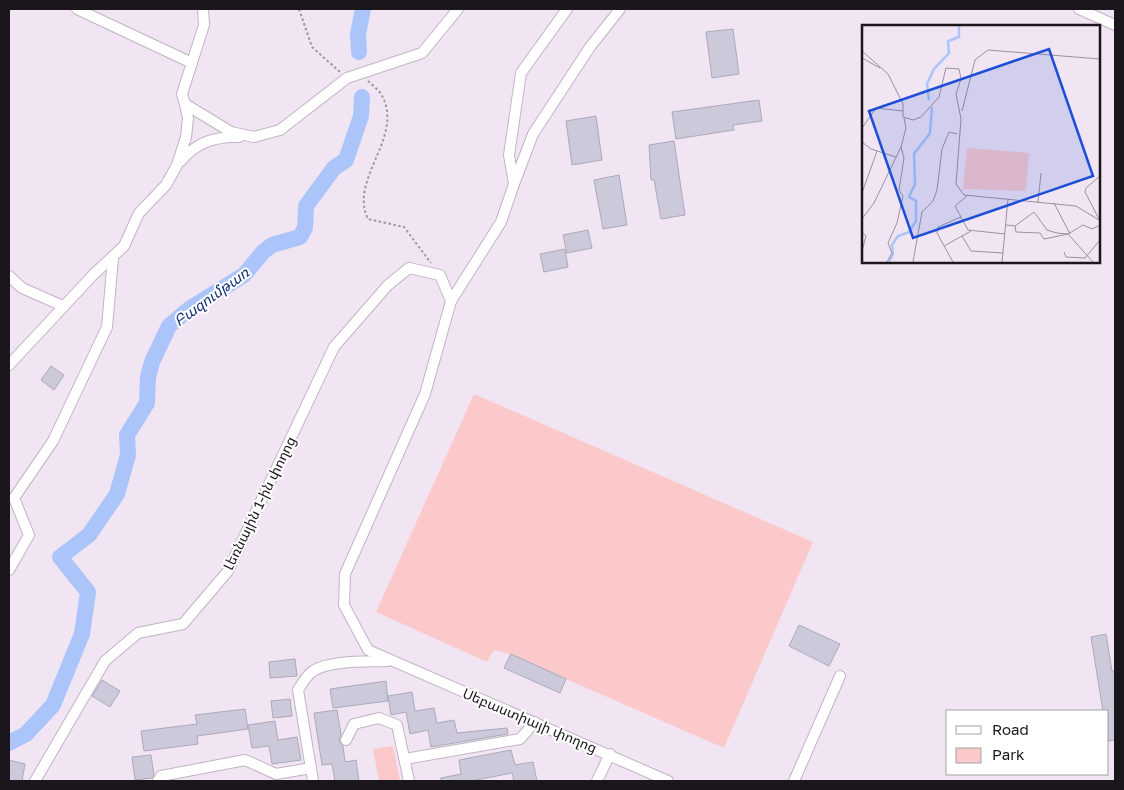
<svg xmlns="http://www.w3.org/2000/svg" width="1124" height="790" font-family="'Golos Text','Noto Sans Armenian',sans-serif">
  <rect width="100%" height="100%" fill="#f1e4f3"/>
  <g fill="#fcc9ca">
    <polygon points="474,394 813,542 724,748 566,679 560,693 504,668 510,654 494,650 487,662 376,612"/>
    <polygon points="393,746 400,781 379,781 373,749"/>
  </g>
  <g fill="none" stroke-linecap="round" stroke-linejoin="round">
    <g stroke="#abc5fa" stroke-width="16">
      <polyline points="359,52 358,34 363,9"/>
      <polyline points="9,743 26,734 53,705 82,634 88,592 60,557 89,535 117,494 128,455 127,435 147,403 148,377 152,362 169,326 189,309 244,275 263,252 272,245 300,237 305,228 306,206 334,168 346,160 361,116 362,97"/>
    </g>
  </g>
  <g fill="#ccc9db" stroke="#aba9ba">
    <polygon points="733,29 739,74 712,78 706,32"/>
    <polygon points="759,100 762,121 733,125 734,130 676,139 672,112"/>
    <polygon points="596,116 602,160 572,165 566,121"/>
    <polygon points="674,141 685,215 661,219 654,180 651,180 649,145"/>
    <polygon points="619,175 627,225 603,229 594,180"/>
    <polygon points="588,230 592,248 567,253 563,235"/>
    <polygon points="565,249 568,267 544,272 540,254"/>
    <polygon points="51,366 64,375 54,390 41,380"/>
    <polygon points="799,625 840,644 829,666 789,646"/>
    <polygon points="1106,634 1112,671 1115,671 1115,740 1108,741 1108,711 1103,711 1091,637"/>
    <polygon points="511,654 566,679 560,693 504,668"/>
    <polygon points="295,659 297,676 270,678 269,662"/>
    <polygon points="102,680 120,691 110,707 92,696"/>
    <polygon points="386,681 388,701 333,708 330,689"/>
    <polygon points="412,692 415,711 434,708 437,723 454,720 457,733 507,728 508,734 431,747 428,730 410,734 406,712 391,715 388,696"/>
    <polygon points="290,699 292,716 273,718 271,701"/>
    <polygon points="245,709 248,729 197,736 198,744 144,751 141,731 197,724 195,715"/>
    <polygon points="337,710 341,734 339,741 343,746 345,762 356,760 359,781 335,781 332,764 322,765 314,713"/>
    <polygon points="275,721 278,740 297,737 301,760 272,764 269,746 252,748 248,725"/>
    <polygon points="511,750 515,765 533,762 537,781 514,781 512,773 471,781 441,781 441,778 461,774 459,760"/>
    <polygon points="151,755 154,775 152,778 135,780 132,757"/>
    <polygon points="9,760 25,764 22,781 9,781"/>
  </g>
  <g fill="none" stroke-linecap="round" stroke-linejoin="round">
    <defs>
      <g id="minor">
        <polyline points="77,9 192,63"/>
        <polyline points="203,9 204,25 182,94 185,104 231,132 254,137 280,130 347,78 422,53 458,9"/>
        <polyline points="567,9 521,73 509,155 514,184 501,222 451,301 425,394 345,574 344,605 368,650 668,781"/>
        <polyline points="1079,9 1115,25"/>
        <path d="M181,161C196,142 216,136 239,137"/>
        <polyline points="514,184 533,134 590,47 620,9"/>
        <polyline points="9,276 22,288 63,306"/>
        <polyline points="9,365 93,275 124,246 139,213 166,185 177,165 186,137 188,118 185,104"/>
        <polyline points="9,570 29,535 14,498 53,441 107,327 113,258"/>
        <polyline points="346,740 354,724 379,718 397,725 409,781"/>
        <polyline points="405,759 520,739 535,722"/>
        <polyline points="35,781 105,661 138,633 183,624 228,571 334,347 388,285 409,268 440,275 451,301"/>
        <polyline points="158,781 161,776 245,760 276,774 311,768"/>
        <path d="M313,781L298,690C302,684 306,676 313,671C330,660 368,662 388,661"/>
        <polyline points="597,781 610,754"/>
        <polyline points="794,781 840,676"/>
      </g>
    </defs>
    <use href="#minor" stroke="#c0b4c3" stroke-width="12"/>
    <g stroke="#9f95a0" stroke-width="2" stroke-dasharray="2.5 2.5" stroke-linecap="butt">
      <polyline points="299,9 312,47 340,72"/>
      <path d="M368,81C372,85 378,89 381,94C406,136 348,179 368,219L404,227L431,263"/>
    </g>
    <use href="#minor" stroke="#fff" stroke-width="10"/>
  </g>
  <g text-anchor="middle" dominant-baseline="central" stroke-width="4" stroke-linejoin="round" paint-order="stroke">
    <g font-size="14" fill="#1a161b" stroke="#fff">
      <text transform="translate(259 503) rotate(-64)">Լեռնային 1-ին փողոց</text>
      <text transform="translate(530 720) rotate(23)">Սեբաստիայի փողոց</text>
    </g>
    <g font-size="15" font-style="italic" fill="#13327a" stroke="#fff">
      <text transform="translate(211 296) rotate(-36)">Բազումթառ</text>
    </g>
  </g>
  <g transform="translate(862 25)">
    <rect width="238" height="238" fill="#f1e4f3"/>
    <path d="M105,123L167,128L164,166L101,164Z" fill="#fcc9ca"/>
    <path fill="none" stroke="#abc5fa" stroke-width="2.5" d="M67,75L65,59L72,44L87,28L86,16L97,12V0M27,237L31,229L30,220L36,211L47,207L54,196V176L47,172L53,159L52,129L68,108L70,82"/>
    <path fill="none" stroke="#9b929d" stroke-width="1" d="M0,26L26,49L41,79V92L51,95L59,92L77,72L84,43L97,44L99,54L94,69L99,94L94,159L102,170L214,181L237,195M0,33L18,43M100,86L113,35L126,25L238,34M0,103L14,83L41,86M0,117L9,124L34,132M0,168L15,126M105,171L93,181L106,205L143,209M176,177L179,148M192,178L208,209M0,194L12,178L39,122L44,103L42,93M237,194L223,167L224,163L238,151M144,200L153,201L172,187L185,205L195,208L206,209L221,200L230,204L238,200M153,201L154,207L178,208L182,214L206,209L231,237M0,207L4,211L0,226M100,211L109,226L141,228M82,221L109,206M202,227L204,232L223,233L238,215M25,237L30,228L26,218L35,198L41,171L37,165L42,133L39,122M51,237L60,187L71,176L75,165L80,124L87,107L95,109M91,237L75,208L76,202L99,192M140,237L146,174"/>
    <path fill="#1d4ed8" fill-opacity="0.15" stroke="#1d4ed8" stroke-width="2.5" d="M187,24L231,151L51,213L7,86Z"/>
    <rect width="238" height="238" fill="none" stroke="#1a161b" stroke-width="2.5"/>
  </g>
  <rect width="1124" height="790" fill="none" stroke="#1a161b" stroke-width="20"/>
  <rect x="946" y="710" width="162" height="65" fill="#ffffff" stroke="#a3a2a4"/>
  <rect x="956" y="726" width="25" height="8" fill="#ffffff" stroke="#a3a2a4"/>
  <text x="992" y="735" font-size="15" fill="#1a161b">Road</text>
  <rect x="956" y="748" width="25" height="15" fill="#fcc9ca" stroke="#a3a2a4"/>
  <text x="992" y="760" font-size="15" fill="#1a161b">Park</text>
</svg>
